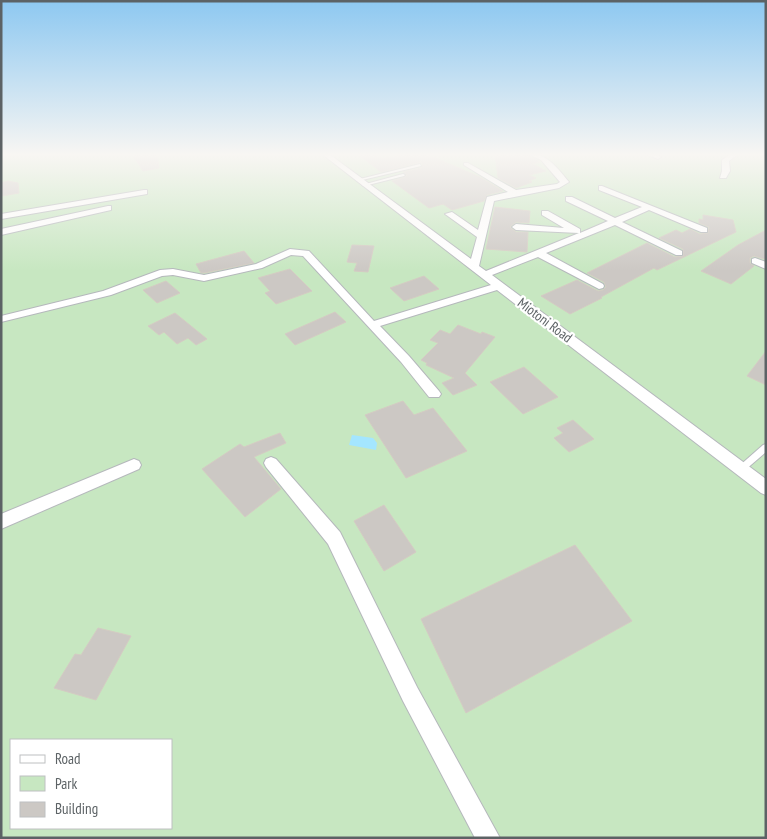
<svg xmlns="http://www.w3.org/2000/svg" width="767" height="839" font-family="'PT Sans Narrow',sans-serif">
  <rect width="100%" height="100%" fill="#efebe4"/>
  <path fill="#c7e7c1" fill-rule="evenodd" d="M1,154H766V838H1ZM11,740H171V828H11Z"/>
  <polygon fill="#a4e6ff" points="352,435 373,438 377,443 376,450 349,445"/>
  <g fill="#ccc8c4" stroke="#d4ccc3">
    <polygon points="132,154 157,154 159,168 143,171"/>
    <polygon points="358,154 374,154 383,159 402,154 426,154 480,177 503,191 487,195 484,201 452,210 443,204 429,208 392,181 405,177 407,175 403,172 421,168 423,165 421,162 381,172"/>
    <polygon points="495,154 527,154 540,162 533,164 546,171 529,175 536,178 529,181 532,182 516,188 498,178"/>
    <polygon points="8,181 18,183 19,193 1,196 1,183"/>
    <polygon points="495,207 530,211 529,223 516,222 510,227 516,232 528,232 527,252 486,249"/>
    <polygon points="703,215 733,220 736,232 657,270 654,268 601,297 602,298 570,314 541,296 577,280 598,291 603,290 606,287 604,282 587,273 647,243 675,257 683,256 683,249 659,238 676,230 682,233 690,229 700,234 708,233 709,227 699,223 699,219 703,220"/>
    <polygon points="766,230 766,258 764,259 754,256 750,258 750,263 754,266 731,284 701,271 738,245"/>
    <polygon points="352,245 374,246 368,272 354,271 357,263 347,262"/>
    <polygon points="244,251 254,263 204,273 201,273 196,264"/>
    <polygon points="290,269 312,291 276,304 265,293 270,291 258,278"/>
    <polygon points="424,276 439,289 404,301 390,288"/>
    <polygon points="166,281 180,293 157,303 143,290"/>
    <polygon points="335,312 346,322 295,345 285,334"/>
    <polygon points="175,313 207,339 196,345 188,338 177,344 164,332 159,335 148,326"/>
    <polygon points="458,325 481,334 482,332 495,337 465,373 477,385 453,395 442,383 454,378 426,365 427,363 421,360 438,343 430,340 440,330 450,334"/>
    <polygon points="766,351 766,385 747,376"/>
    <polygon points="524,367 558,397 523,414 490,382"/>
    <polygon points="403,401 414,415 433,408 467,451 406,478 365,415"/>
    <polygon points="573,420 594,439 569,452 554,438 563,433 557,428"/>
    <polygon points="280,433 286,443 254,457 281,489 245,517 202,469 240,444 244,447"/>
    <polygon points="384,505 416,552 384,571 354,521"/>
    <polygon points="575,545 632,621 466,713 421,619"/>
    <polygon points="98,628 131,636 96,700 54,688 75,654 81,655"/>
  </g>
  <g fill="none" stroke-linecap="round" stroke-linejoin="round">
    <defs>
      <g id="lane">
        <polygon points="420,164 421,166 358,181 356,180"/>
        <polygon points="403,174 405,175 404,176 364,186 362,185"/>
        <polygon points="766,444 766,452 744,471 741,472 738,471 737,469 738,467 763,445"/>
      </g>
      <g id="street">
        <path d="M322,154H329L471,259L477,237L445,214L452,212L478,230L487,197L508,192L464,165V163H468L516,190L557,184L560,182L541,160L529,154C546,152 559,170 569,182L559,188L494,201L479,266L486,271L579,233L516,230L512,227L516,224L564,228L542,215V211H548L580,229V233L608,221L566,201V197H572L615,218L642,207L599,190V186H602L707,228V232H701L649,210L622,222L682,251V255H676L615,225L546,253L603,284L604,286L603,288L599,289L538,257L492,275L766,479V495L761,493L497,290L380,326L409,356L439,391L441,394L439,397H429L401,362L303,256L291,255L262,268L204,281L173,275L162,276L111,295L1,322V316L103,291L160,270L173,269L204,275L256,264L290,249L309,251L374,321L491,285Z"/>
        <polygon points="646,154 654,154 661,157 658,159"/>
        <polygon points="731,154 738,154 729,161 730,171 726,178 720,178 722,171 722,160"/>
        <polygon points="144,190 147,190 147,194 1,219 1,214"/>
        <polygon points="108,206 111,206 111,210 1,235 1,229"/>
        <polygon points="755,258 766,262 766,269 752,263 752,259"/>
        <polygon points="271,457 276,459 340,532 417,687 500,838 475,838 403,701 328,544 266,467 264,463 266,459"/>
        <polygon points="134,459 139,461 141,465 139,469 1,529 1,514"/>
      </g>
    </defs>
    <use href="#lane" stroke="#b5b8bc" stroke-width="2"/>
    <use href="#street" stroke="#b5b8bc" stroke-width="2"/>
    <use href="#lane" fill="#fff" fill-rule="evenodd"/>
    <use href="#street" fill="#fff" fill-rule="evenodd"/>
  </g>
  <linearGradient id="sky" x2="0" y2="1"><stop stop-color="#8dc8f1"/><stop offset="0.57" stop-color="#f8f6f3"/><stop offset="1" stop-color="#f8f6f3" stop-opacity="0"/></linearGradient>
  <rect width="767" height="271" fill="url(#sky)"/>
  <g text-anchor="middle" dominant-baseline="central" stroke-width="4.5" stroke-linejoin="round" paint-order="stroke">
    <g font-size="14" fill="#5c6265" stroke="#fff">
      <text transform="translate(545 320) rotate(37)">Miotoni Road</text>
    </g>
  </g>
  <rect width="767" height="839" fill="none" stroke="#5c6265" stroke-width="5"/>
  <rect x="10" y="739" width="162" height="90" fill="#ffffff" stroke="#bec0c1"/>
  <rect x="20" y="755" width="25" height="8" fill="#ffffff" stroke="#bec0c1"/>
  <text x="55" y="764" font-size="15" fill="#5c6265">Road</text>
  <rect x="20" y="776" width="25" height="15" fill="#c7e7c1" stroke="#bec0c1"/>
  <text x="55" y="789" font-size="15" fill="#5c6265">Park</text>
  <rect x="20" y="802" width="25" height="15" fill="#ccc8c4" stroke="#bec0c1"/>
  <text x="55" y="814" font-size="15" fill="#5c6265">Building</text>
</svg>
